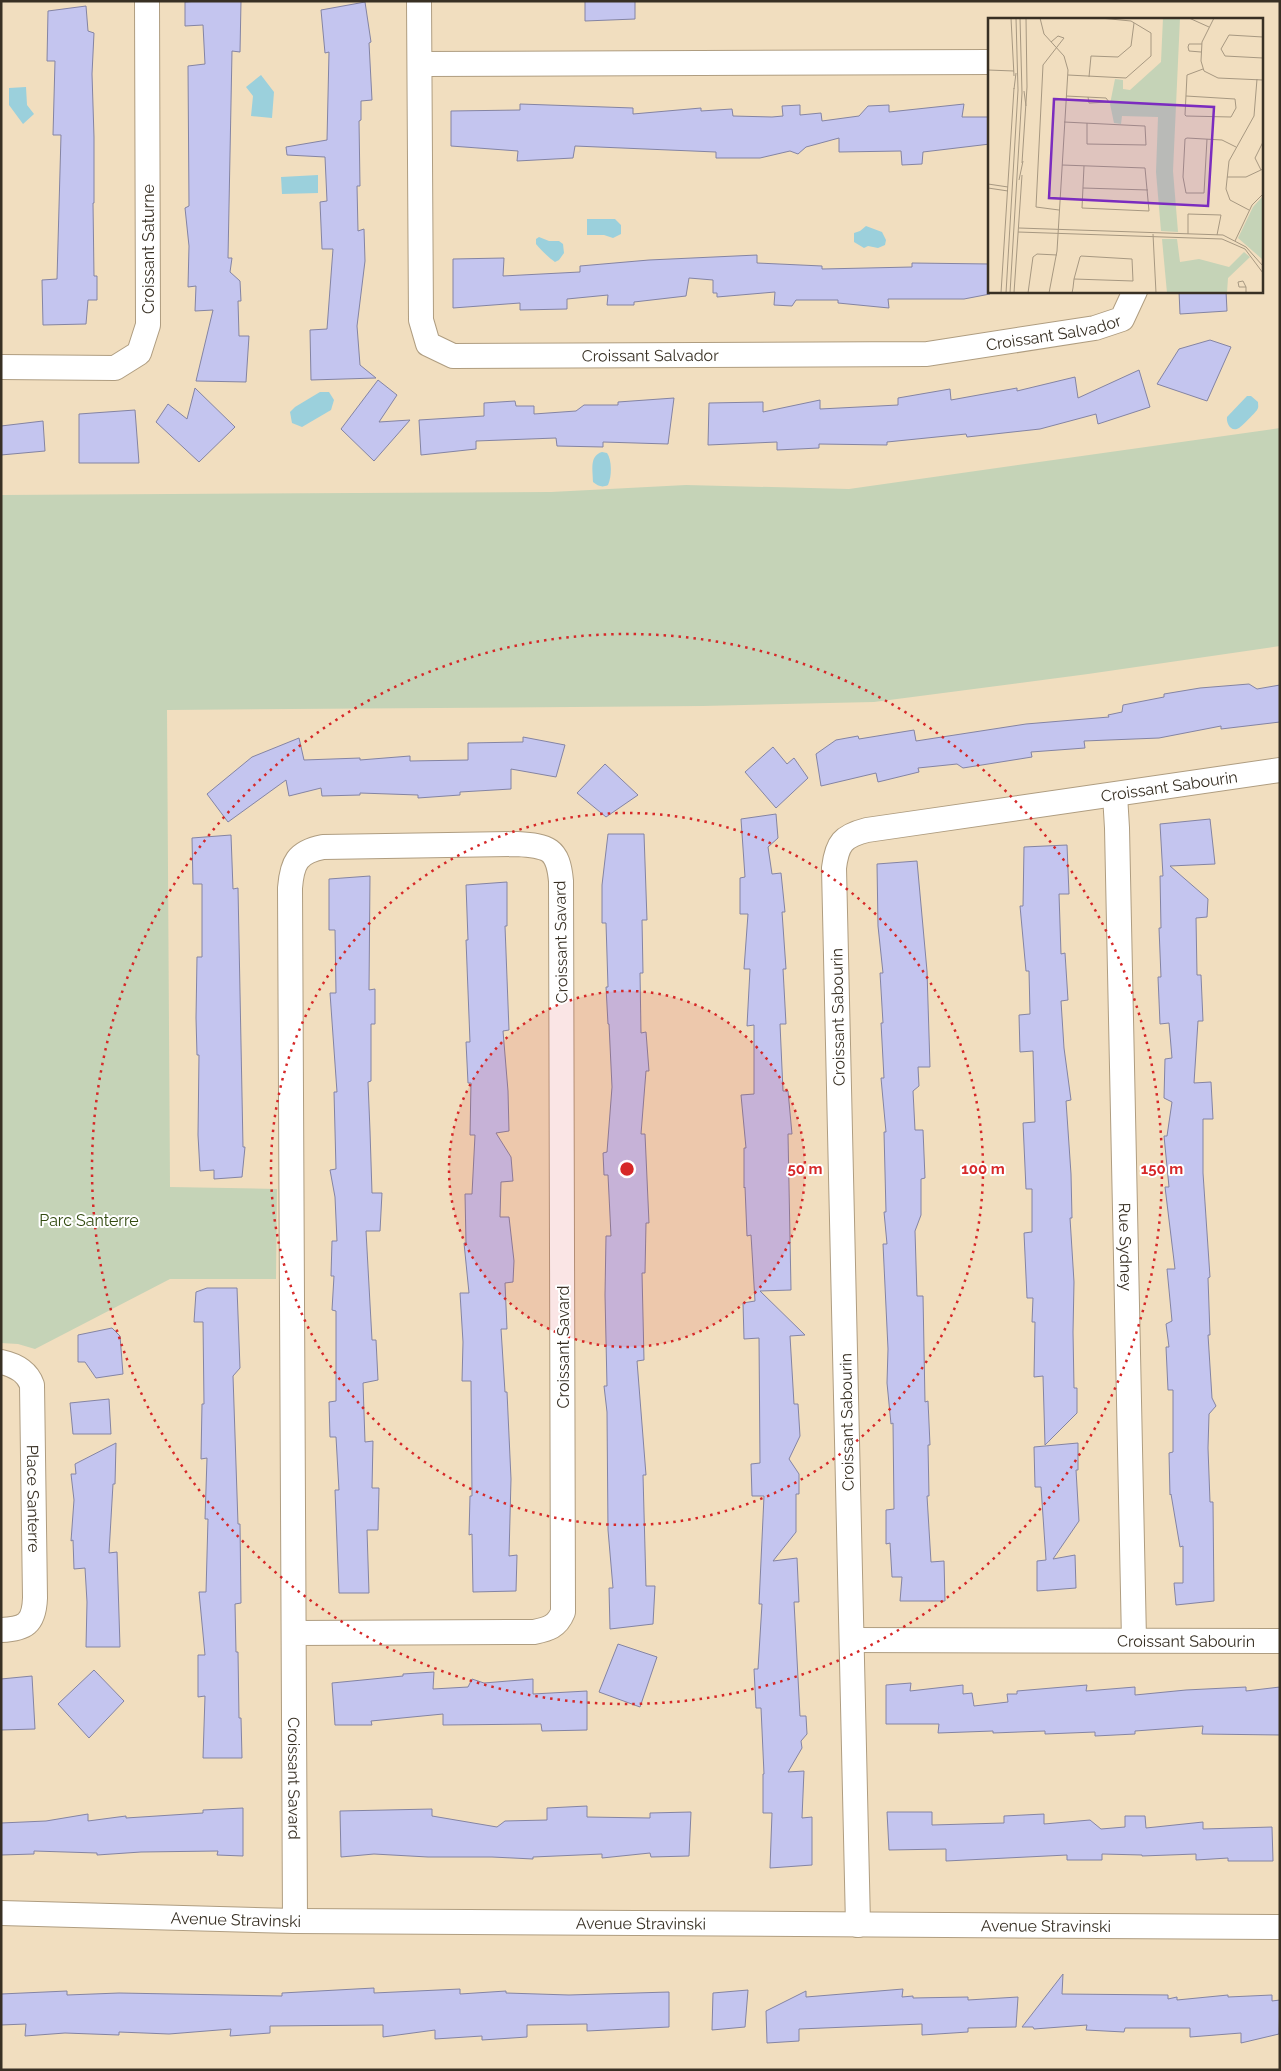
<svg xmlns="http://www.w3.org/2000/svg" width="1281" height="2071" font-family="Raleway,sans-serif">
  <rect width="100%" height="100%" fill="#f1debf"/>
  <polygon fill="#c5d3b7" points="1280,428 1280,646 1088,674 874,702 703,706 167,710 170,1187 277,1189 276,1279 170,1279 35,1349 18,1344 1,1343 1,495 551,492 686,485 849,489"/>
  <g fill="#9bd0dc">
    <polygon points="261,75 274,92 272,118 251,116 253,96 246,87"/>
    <polygon points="26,87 27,105 34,114 23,124 9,105 9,88"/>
    <polygon points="318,175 318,193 282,194 281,177"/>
    <polygon points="587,219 615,219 621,225 621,234 613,238 604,235 587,235"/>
    <polygon points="866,226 882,232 886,240 885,245 878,248 868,246 864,248 854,242 854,233 860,231"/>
    <path d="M539,237L549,241H559L563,244L564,253L559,260L555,262C549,258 541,250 536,244V239Z"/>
    <polygon points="320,392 329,392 334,400 331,410 302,427 292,423 290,412 295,407"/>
    <path d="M1247,396H1251L1258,402C1258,406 1259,407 1257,410C1255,413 1241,427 1239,428C1231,433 1226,423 1227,417Z"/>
    <path d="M602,452L607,453C612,460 612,477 608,485C602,488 598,486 593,482C593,470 589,456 602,452Z"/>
  </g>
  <g fill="#c4c5ef" stroke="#8484a3">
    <polygon points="198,1 241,1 240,52 232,51 228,258 232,258 230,272 240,281 241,301 238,301 239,336 249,336 246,382 196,381 213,310 195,311 196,286 188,287 189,246 185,208 189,206 188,66 205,64 203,25 185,26 185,2"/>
    <polygon points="585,1 635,1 635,19 585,21"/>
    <polygon points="365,2 371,42 369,43 372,100 361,101 361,120 359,121 360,186 357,186 358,231 364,229 365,261 357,326 360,365 376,378 311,380 310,330 327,329 333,249 322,249 320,202 327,201 325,157 287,155 286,147 327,140 329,52 325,53 321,10"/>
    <polygon points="86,6 88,31 94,33 92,74 94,137 94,203 93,203 94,276 97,276 97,300 88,300 86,324 43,325 42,280 57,279 61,135 53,135 55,61 47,61 48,11"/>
    <polygon points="520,104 633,108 633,114 701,108 701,111 732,109 733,116 772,117 783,116 782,106 800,105 800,115 821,113 822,121 859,116 868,106 889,105 889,112 964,104 962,117 990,117 990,144 923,152 922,164 902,165 901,151 839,152 839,138 806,147 798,154 790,151 760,158 716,158 716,152 575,146 573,158 517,161 518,151 451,146 451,111 520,110"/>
    <polygon points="757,255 757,263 822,266 822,269 912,267 912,263 990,264 990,294 964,299 888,299 889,308 838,303 838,300 796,300 792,306 774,305 775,292 717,297 717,293 713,293 713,280 689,278 686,296 634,302 634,305 607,305 608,295 567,299 567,309 520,310 520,303 453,308 453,259 504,258 503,276 580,272 580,266 649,260"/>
    <polygon points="1179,291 1226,291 1227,311 1180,314"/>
    <polygon points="1210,340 1231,347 1207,401 1157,384 1179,349"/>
    <polygon points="1139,370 1150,407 1098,424 1096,414 1040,429 967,437 966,434 887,442 887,445 819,444 819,448 777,450 777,442 708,445 709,403 763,402 763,412 820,400 820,409 898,405 898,398 950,389 951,400 1017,388 1017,391 1075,377 1078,398"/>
    <polygon points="378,380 397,395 379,422 410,420 374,461 341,429"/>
    <polygon points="195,388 235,427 199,462 156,422 168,404 187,419"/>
    <polygon points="674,398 668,444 603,442 603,447 557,446 556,438 476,441 476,449 421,455 419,420 484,416 484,403 515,401 516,406 534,406 534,414 576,411 584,405 618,405 618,402"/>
    <polygon points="135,410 139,463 79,463 79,414"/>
    <polygon points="43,421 45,451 1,455 1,426"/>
    <polygon points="1249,684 1257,689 1280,685 1280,722 1221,729 1221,726 1159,738 1084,741 1085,748 1031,752 1032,757 963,768 957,764 918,768 919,772 878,782 876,773 821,786 816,754 836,740 858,736 859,739 914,730 916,741 1026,724 1109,717 1108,715 1122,712 1123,705 1164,697 1164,694 1200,688"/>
    <polygon points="523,737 565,745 556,777 511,769 511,789 460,792 460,795 418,798 418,795 360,793 360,795 322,796 321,788 289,796 286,780 228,822 207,794 252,757 299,738 304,760 360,758 360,760 410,756 410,761 468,760 468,743 523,742"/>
    <polygon points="773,747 787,764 794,758 808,778 776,808 745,772"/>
    <polygon points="605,764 638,795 606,817 577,793"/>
    <polygon points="776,814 778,838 768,847 772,874 781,873 785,912 782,912 786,969 783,969 786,1024 780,1024 783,1091 788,1091 792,1134 788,1134 791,1290 760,1291 805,1335 790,1336 794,1404 798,1404 800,1436 789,1459 799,1474 799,1494 796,1494 796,1532 773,1561 797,1558 799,1602 794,1602 800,1716 806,1716 807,1734 801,1741 802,1748 788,1772 804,1771 802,1818 812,1817 812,1865 770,1868 772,1813 763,1813 763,1774 764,1774 761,1708 756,1708 754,1669 758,1669 762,1604 759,1604 764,1496 752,1496 751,1464 760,1463 759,1338 744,1339 743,1303 755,1301 751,1235 747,1236 745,1187 744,1188 744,1148 746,1148 741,1095 754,1094 754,1025 747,1026 750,969 744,969 748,914 740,914 740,878 745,877 741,819"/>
    <polygon points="1210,819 1215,864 1170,866 1208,899 1207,917 1196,918 1197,975 1201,975 1203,1021 1198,1021 1194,1083 1211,1082 1213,1119 1203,1119 1203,1173 1210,1277 1208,1278 1210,1335 1208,1335 1212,1398 1216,1406 1209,1414 1208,1448 1210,1502 1213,1502 1214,1601 1176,1605 1174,1583 1183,1583 1183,1546 1180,1547 1171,1494 1170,1495 1169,1453 1173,1452 1173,1390 1168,1390 1166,1347 1169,1347 1166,1324 1172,1321 1167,1269 1175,1269 1165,1187 1169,1187 1164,1136 1167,1136 1172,1102 1164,1098 1165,1059 1172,1058 1169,1023 1160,1024 1158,977 1161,977 1159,928 1161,928 1160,876 1163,876 1160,824"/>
    <polygon points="608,834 644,834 647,920 642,920 643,973 640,973 641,1033 646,1032 649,1071 646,1071 641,1134 645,1134 649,1223 646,1223 645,1273 642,1273 644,1360 637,1361 646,1475 643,1475 646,1586 655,1586 653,1624 610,1629 609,1588 613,1588 608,1530 607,1412 604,1386 607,1386 605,1295 606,1236 611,1236 608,1175 604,1175 603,1153 607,1152 612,1087 609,1024 608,1024 606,987 608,987 606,923 602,923 602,885"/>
    <polygon points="231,835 233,889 238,888 243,1147 245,1147 242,1177 214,1179 214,1170 200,1171 198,1135 199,1055 197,1055 196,1018 197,957 202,957 202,884 193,884 192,838"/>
    <polygon points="1067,845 1069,894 1059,894 1061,954 1065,953 1068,1000 1061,1001 1064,1048 1071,1100 1066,1101 1071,1174 1072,1218 1070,1218 1074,1282 1073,1332 1074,1388 1077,1388 1077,1413 1045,1445 1043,1376 1034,1377 1035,1322 1032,1322 1033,1298 1027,1298 1024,1233 1032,1232 1032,1189 1026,1189 1023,1123 1035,1122 1033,1051 1020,1052 1019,1015 1030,1014 1029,971 1026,971 1020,906 1023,906 1024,847"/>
    <polygon points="917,861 927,971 930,1067 918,1067 919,1086 913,1091 915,1130 923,1130 925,1178 921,1179 921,1215 915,1231 917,1296 923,1296 925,1402 928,1401 930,1445 928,1445 929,1496 927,1496 931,1562 944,1561 945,1601 900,1601 902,1577 892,1577 890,1543 886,1544 886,1510 894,1509 893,1423 891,1424 887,1383 888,1349 883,1244 887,1244 884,1212 886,1212 884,1132 886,1132 881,1078 884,1078 881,1023 883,1023 880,973 883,973 878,926 877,864"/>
    <polygon points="370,876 369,990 375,989 375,1024 371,1024 371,1081 368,1082 370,1131 372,1193 382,1193 380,1231 366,1231 372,1340 376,1340 378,1380 363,1383 365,1442 373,1441 372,1488 379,1488 378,1530 367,1530 369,1593 339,1593 335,1490 339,1490 336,1437 330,1437 329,1402 336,1401 336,1311 332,1310 334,1276 331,1276 332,1241 337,1241 335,1197 330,1170 336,1169 334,1092 337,1092 330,993 336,993 335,930 329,930 329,879"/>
    <polygon points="507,882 507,926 505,926 509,1030 503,1031 508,1091 509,1131 496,1133 511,1157 513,1181 501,1182 500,1217 509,1217 514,1261 513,1282 505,1283 507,1329 501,1329 505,1392 507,1392 511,1479 509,1556 517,1555 516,1591 473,1592 472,1534 469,1535 470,1496 472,1496 471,1381 462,1381 463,1342 460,1293 469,1293 464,1243 466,1243 465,1194 472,1194 475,1135 470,1135 471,1083 468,1083 466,1042 470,1042 466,940 468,940 466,885"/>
    <polygon points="207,1288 237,1288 240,1368 233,1376 238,1524 240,1524 241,1603 235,1604 236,1652 238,1652 239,1718 241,1718 242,1758 203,1758 205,1696 198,1697 198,1655 205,1655 199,1592 206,1592 208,1519 205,1519 207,1458 201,1459 202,1404 204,1404 203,1322 194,1322 196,1292"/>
    <polygon points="112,1328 120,1336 123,1374 96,1378 85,1362 78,1362 78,1335"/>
    <polygon points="109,1399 111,1434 73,1434 70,1403"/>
    <polygon points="116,1443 115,1484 113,1484 109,1553 117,1552 120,1647 86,1647 87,1602 85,1568 74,1569 73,1540 71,1541 74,1500 71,1474 76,1474 75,1464"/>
    <polygon points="1078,1443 1078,1470 1076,1470 1079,1521 1053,1559 1075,1555 1076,1588 1037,1591 1037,1561 1046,1560 1041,1487 1035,1487 1034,1447"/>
    <polygon points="618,1644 657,1657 640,1707 599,1692"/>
    <polygon points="94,1670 124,1701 89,1738 58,1704"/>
    <polygon points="434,1672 433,1689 468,1687 472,1679 484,1683 533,1679 533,1694 587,1691 587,1730 542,1731 541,1724 443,1725 443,1714 371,1721 372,1725 335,1725 332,1683 403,1676 403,1674"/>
    <polygon points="32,1676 35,1729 1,1730 1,1679"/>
    <polygon points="911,1683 910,1691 963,1685 963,1694 972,1693 974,1706 1008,1702 1007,1694 1017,1694 1017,1691 1087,1685 1086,1691 1135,1687 1135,1695 1186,1690 1246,1687 1246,1691 1280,1687 1280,1735 1202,1734 1203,1726 1135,1731 1135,1734 1095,1736 1095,1732 1045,1734 1045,1731 993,1733 993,1731 938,1733 939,1724 886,1724 886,1685"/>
    <polygon points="587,1806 587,1817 650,1818 650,1813 691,1812 689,1856 651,1857 650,1853 602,1858 602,1854 533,1857 533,1859 492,1857 428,1857 374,1854 341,1857 340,1811 432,1809 432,1816 497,1827 505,1821 547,1820 547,1808"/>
    <polygon points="243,1808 243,1856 217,1855 218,1851 141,1852 97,1855 97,1853 34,1851 34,1854 1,1855 1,1823 46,1821 88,1814 88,1821 126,1816 126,1818 203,1813 203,1810"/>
    <polygon points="887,1812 932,1812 932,1825 1004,1823 1004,1816 1044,1814 1044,1824 1090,1820 1101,1829 1125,1827 1125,1816 1145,1816 1146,1828 1203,1822 1203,1829 1272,1827 1273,1861 1228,1861 1228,1858 1196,1860 1196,1854 1142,1856 1142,1855 1102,1854 1102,1860 1067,1860 1067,1855 946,1861 946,1849 889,1850"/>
    <polygon points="1063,1974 1062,1994 1168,1995 1168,1999 1177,1997 1177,2000 1228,1995 1228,1997 1272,1995 1272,2001 1280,2000 1279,2034 1241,2043 1241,2033 1190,2037 1190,2028 1125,2028 1124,2032 1086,2030 1087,2025 1034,2029 1033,2027 1022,2027"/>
    <polygon points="374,1988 374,1993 460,1989 460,1994 506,1991 506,1993 569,1995 669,1992 669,2027 587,2031 587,2024 527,2025 527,2037 482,2040 482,2036 435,2039 435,2030 383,2037 383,2025 270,2026 270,2033 230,2036 231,2029 169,2034 119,2032 119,2035 65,2033 25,2036 26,2024 1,2025 1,1994 67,1991 67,1995 119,1993 282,1996 282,1993"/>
    <polygon points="903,1989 902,1997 913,1996 913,1998 968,1997 968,2000 1018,1997 1016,2027 968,2028 968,2032 922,2035 922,2024 799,2029 799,2041 767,2043 766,2011 806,1991 806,1997"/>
    <polygon points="748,1990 745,2027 712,2030 713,1993"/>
  </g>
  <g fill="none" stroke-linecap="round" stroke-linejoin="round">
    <defs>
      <g id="minor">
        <path id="s1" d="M419,1L421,320L428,344L453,356L927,354L1095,328L1122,319L1135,291"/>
        <polyline points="421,64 990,62"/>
        <polyline points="1,367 115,368 139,353 148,325 147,1"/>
        <path id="s2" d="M1115,795L1117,828L1134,1640"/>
        <path id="s3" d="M1,1362C15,1365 27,1371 32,1385L35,1598C34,1624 25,1629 1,1630"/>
        <path id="s4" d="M294,1633L534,1632C548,1629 557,1627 563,1612L561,881C558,848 548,846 517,844L323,847C297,852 292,863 290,888L295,1921"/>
        <path id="s5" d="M852,1640L1280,1641"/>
        <path id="s6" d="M1,1913L295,1921L1280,1927"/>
        <path id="s7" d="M858,1925L834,868C837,843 843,836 867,830L1280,770"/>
      </g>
    </defs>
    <use href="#minor" stroke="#af9d80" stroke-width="26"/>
    <use href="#minor" stroke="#fff" stroke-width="24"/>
  </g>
  <circle cx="627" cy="1169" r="178" fill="#d62828" fill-opacity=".12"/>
  <g fill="none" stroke="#d62828" stroke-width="2.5" stroke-dasharray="2.5 5">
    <circle cx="627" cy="1169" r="178"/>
    <circle cx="627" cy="1169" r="356"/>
    <circle cx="627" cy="1169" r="535"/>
  </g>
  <g text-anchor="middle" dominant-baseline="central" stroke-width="4" stroke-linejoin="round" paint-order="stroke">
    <g font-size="16" fill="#383024" stroke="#fff">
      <text transform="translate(148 249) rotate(-90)">Croissant Saturne</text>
      <text stroke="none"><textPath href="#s1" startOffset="974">Croissant Salvador</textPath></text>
      <text stroke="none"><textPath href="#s1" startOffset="569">Croissant Salvador</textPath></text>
      <text stroke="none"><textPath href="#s7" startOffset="1418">Croissant Sabourin</textPath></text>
      <text transform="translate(561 942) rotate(-91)">Croissant Savard</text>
      <text transform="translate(838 1017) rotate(-91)">Croissant Sabourin</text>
      <text stroke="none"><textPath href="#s2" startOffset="452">Rue Sydney</textPath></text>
      <text transform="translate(563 1347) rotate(-90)">Croissant Savard</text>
      <text transform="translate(847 1422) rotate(-91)">Croissant Sabourin</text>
      <text stroke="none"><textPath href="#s3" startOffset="154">Place Santerre</textPath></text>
      <text stroke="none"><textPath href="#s5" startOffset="334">Croissant Sabourin</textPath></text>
      <text stroke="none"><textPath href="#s4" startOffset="2218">Croissant Savard</textPath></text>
      <text stroke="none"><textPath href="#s6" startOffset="235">Avenue Stravinski</textPath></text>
      <text stroke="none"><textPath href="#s6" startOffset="640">Avenue Stravinski</textPath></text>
      <text stroke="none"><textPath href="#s6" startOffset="1045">Avenue Stravinski</textPath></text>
    </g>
    <g font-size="16" fill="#334b11" stroke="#fff">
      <text x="89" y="1220">Parc Santerre</text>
    </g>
  </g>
  <g transform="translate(988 18)">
    <rect width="275" height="275" fill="#f1debf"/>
    <path d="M175,0H192L185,153L190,214L173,213L168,154L170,99L134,98L133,106L126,105L122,86L127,61L135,62V71L142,72L173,44ZM275,178V240L274,241L250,220L265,189ZM174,221H189L192,244L211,241L241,249L256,234L262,239L240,260L239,275H179Z" fill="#c5d3b7"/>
    <path fill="none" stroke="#a79881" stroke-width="1" d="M23,0L26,58M52,0L56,16L76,38L80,52L69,233L61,275M201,0L221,9M226,0L214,24L213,43L216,53L230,60L275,62M275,19L241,17L233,31L237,38L275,40M63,24L70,18L76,20L55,47L48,189L71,192M213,34L201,33L200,29L201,26H214M0,52L26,53M80,57L138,60L163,38V15L143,3L112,0M101,59L103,38L130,39L143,28L146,5M26,71L28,55M36,73L38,88M78,78L118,80L121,84L101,85L100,79M198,78L247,81L248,90L243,99L198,98L197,97L199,57L215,51M76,104L156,108H157L158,127L99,126V105M219,121L216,175H198L195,159L197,121L199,120L234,122L248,129M34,145L39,69L38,0M74,147L157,150L161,193L94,190L96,148M273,152L267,140L275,124M239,159H258L275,151M31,162L35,143M0,166L20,169M0,170L20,173M95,170L160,172M261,192L242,182L238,171L241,143L266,98L269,61M31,210L235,217L258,229L275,248M30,214L234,221L257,231L275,255M165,216L168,275M200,216V196L233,197L229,217M247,223L264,187L275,176M258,269H251L250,264L255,263L258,269V275M13,275L26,70M18,275L30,72L28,0M22,275L34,75L32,0M26,275L34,157M40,275L45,239L49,236L69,237M84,275L85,270L86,261L92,239L93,238L144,241L145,263L86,261"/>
    <path fill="#7b2cbf" fill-opacity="0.15" stroke="#7b2cbf" stroke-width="2.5" d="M66,81L226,89L220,188L61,180Z"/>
    <rect width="275" height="275" fill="none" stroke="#383024" stroke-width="2.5"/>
  </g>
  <circle cx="627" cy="1169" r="8" fill="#d62828" stroke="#fff" stroke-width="2.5"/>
  <g font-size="15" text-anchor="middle" font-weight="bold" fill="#d62828" stroke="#fff" stroke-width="4" stroke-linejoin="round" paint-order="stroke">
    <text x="805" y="1174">50 m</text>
    <text x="983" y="1174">100 m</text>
    <text x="1162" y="1174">150 m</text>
  </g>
  <rect width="1281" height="2071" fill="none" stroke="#383024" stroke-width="5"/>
</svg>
